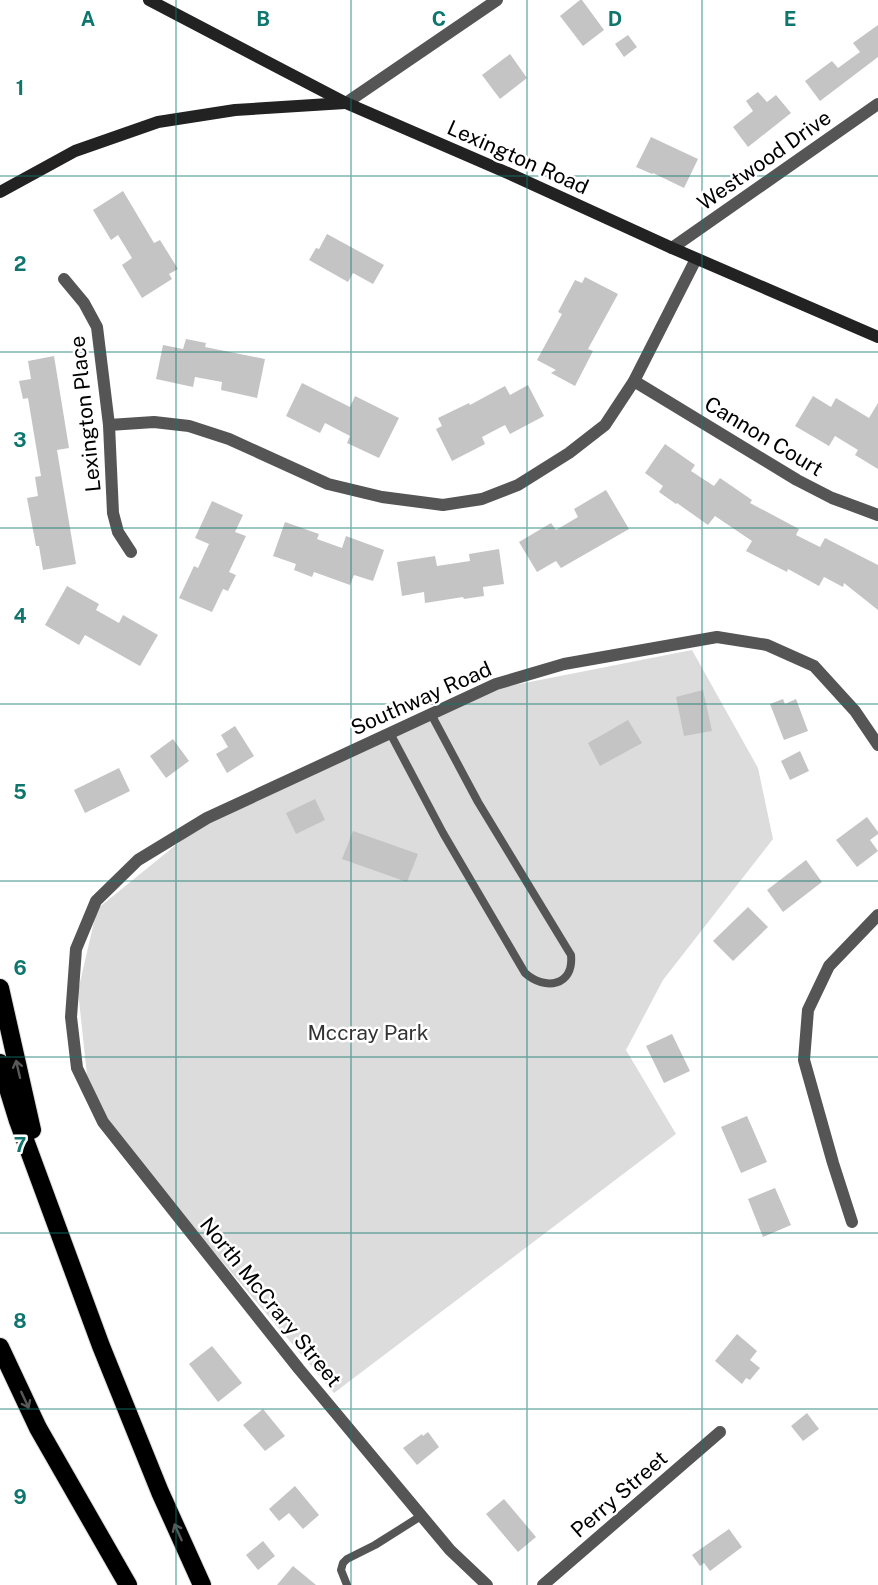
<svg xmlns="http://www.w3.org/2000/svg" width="878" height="1585" font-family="'Public Sans',sans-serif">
  <rect width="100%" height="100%" fill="#fff"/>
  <polygon fill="#dcdcdc" points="692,650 758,768 773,839 663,980 626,1050 676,1134 334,1393 179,1211 89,1094 78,991 97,909 198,827 494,689"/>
  <g fill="#c4c4c4">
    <polygon points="580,0 582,0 604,30 583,46 560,16"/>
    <polygon points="878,25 878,57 820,101 805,81 832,61 838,68 860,52 853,43"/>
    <polygon points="628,35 637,47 624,57 615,44"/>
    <polygon points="510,54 527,78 500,99 482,75"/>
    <polygon points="758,92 767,102 776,95 791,113 748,147 733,127 753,111 746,101"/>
    <polygon points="651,137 698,159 684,188 653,173 652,174 636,167"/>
    <polygon points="123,191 154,243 160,240 178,269 169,274 172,279 142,298 122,265 132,258 118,235 111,240 93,210"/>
    <polygon points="327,234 384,265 373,284 353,273 348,282 309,260 316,248 319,249"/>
    <polygon points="585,277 618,294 588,349 593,351 575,386 551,373 556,370 537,360 562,314 558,312 575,280 582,283"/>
    <polygon points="186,339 206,343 205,347 265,359 257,398 221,390 222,382 195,377 193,387 156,379 163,345 183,349"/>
    <polygon points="54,356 69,448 57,450 76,564 43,570 39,546 36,546 27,498 38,496 35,477 41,476 28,398 23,399 19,381 31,379 28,361"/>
    <polygon points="302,383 350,407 355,396 399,418 379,458 347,443 350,436 325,423 320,433 286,416"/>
    <polygon points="528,385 544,416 510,434 505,425 482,437 485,444 452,461 436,429 442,426 438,418 469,403 470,405 505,386 510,395"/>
    <polygon points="813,396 831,407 836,398 869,418 878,403 878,469 855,455 858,450 835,436 829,446 795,426"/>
    <polygon points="665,444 695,465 691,471 714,486 720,478 752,500 750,503 799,529 796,535 820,547 825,538 878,565 878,610 844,583 843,587 824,577 819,586 788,569 787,572 746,551 752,541 715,516 708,525 677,503 676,504 659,492 663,486 645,473"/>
    <polygon points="606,490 629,529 561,568 556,561 537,572 519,542 551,523 556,530 578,517 574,509"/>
    <polygon points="212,501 243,515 235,532 246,536 229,572 236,575 228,591 223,589 212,612 179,598 194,566 198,568 209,544 195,538"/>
    <polygon points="285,522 319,534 317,539 342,548 346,536 384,550 373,581 354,575 350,585 314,572 312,577 294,570 296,564 273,556"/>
    <polygon points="499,549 504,584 483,587 484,596 464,599 463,597 425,603 424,592 402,596 397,562 435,556 437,566 470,561 469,554"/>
    <polygon points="67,586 99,604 96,610 119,623 123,615 158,635 140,666 85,635 79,645 45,625"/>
    <polygon points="703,690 712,731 684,736 676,697"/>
    <polygon points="783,699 785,704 796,699 808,731 784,740 770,704"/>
    <polygon points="628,720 642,743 600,766 588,743"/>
    <polygon points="235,726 254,756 227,773 216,754 228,747 221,735"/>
    <polygon points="173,739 189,761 166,778 150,756"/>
    <polygon points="800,751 809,771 790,780 781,761"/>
    <polygon points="119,768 130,791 85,813 74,790"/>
    <polygon points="315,799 325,820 296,834 286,813"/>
    <polygon points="867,817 878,832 878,834 870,840 878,851 857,867 836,840"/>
    <polygon points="353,831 418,854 407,882 342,859"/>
    <polygon points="806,860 822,882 783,912 767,890"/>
    <polygon points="748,907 768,927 733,961 713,941"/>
    <polygon points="672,1034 690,1071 664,1083 646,1046"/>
    <polygon points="747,1116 767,1162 741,1173 721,1127"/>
    <polygon points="775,1188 791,1225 763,1237 748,1199"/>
    <polygon points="737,1334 757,1351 750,1360 760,1368 750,1380 746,1378 742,1384 715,1361"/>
    <polygon points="212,1346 242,1383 218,1402 189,1364"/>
    <polygon points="263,1409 285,1436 265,1451 243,1425"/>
    <polygon points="807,1413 819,1429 803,1441 791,1426"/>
    <polygon points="428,1432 439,1447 417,1465 403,1448 422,1434 423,1436"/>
    <polygon points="295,1486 319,1515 303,1529 289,1513 279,1521 269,1509"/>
    <polygon points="504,1499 536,1537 518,1552 486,1514"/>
    <polygon points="729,1529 742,1547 710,1571 704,1563 700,1566 692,1555"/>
    <polygon points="263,1541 275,1556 258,1570 246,1555"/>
    <polygon points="293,1566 316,1585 277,1585"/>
  </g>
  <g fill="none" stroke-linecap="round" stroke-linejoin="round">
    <defs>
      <g id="motorway">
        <polyline points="0,988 32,1130"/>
        <polyline points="0,1063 18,1121 101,1346 160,1492 202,1585"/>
        <polyline points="0,1347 38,1428 128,1585"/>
      </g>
    </defs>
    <use href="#motorway" stroke="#dbdbdb" stroke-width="20"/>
    <g stroke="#555" stroke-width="8">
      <path d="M390,733L443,833L525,973C545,991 574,986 571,955L478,802L431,714"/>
      <polyline points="347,1585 341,1570 343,1563 347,1559 375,1545 421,1516"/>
    </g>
    <g stroke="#555" stroke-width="12">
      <polyline points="346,103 497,0"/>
      <polyline points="672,248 878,104"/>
      <polyline points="64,279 84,303 97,327 109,425 113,513 118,532 131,552"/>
      <polyline points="634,381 797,480 832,498 878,515"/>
      <polyline points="109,425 154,422 189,426 229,439 328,484 382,497 443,505 482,499 518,485 569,453 605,425 634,381 696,259"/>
      <polyline points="852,1222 833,1163 804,1060 808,1010 829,966 878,915"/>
      <polyline points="487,1585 450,1550 299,1369 103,1122 77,1068 71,1017 76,949 96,901 138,860 207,818 496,684 564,664 717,637 767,645 814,666 855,711 878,745"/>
      <polyline points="543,1585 720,1432"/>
    </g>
    <g stroke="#222" stroke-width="12">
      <polyline points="149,0 346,103 510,174 672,248 878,337"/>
      <polyline points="0,192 75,151 158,122 235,110 345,103"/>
    </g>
    <use href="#motorway" stroke="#000" stroke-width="18"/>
  </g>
  <defs><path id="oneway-shaft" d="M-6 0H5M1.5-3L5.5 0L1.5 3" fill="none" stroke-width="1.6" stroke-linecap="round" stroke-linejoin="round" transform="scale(1.5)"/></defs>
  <g stroke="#595959">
    <use href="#oneway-shaft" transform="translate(18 1069) rotate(-103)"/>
    <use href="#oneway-shaft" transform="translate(25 1400) rotate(65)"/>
    <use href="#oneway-shaft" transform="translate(178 1532) rotate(-114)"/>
  </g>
  <path fill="none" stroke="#0f766e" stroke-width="1.5" stroke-opacity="0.55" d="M176,0V1585M351,0V1585M527,0V1585M702,0V1585M0,176H878M0,352H878M0,528H878M0,704H878M0,881H878M0,1057H878M0,1233H878M0,1409H878"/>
  <g text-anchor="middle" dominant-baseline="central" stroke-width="5" stroke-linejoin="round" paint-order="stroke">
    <g font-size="21" fill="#000" stroke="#fff">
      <text transform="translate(518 157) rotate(24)">Lexington Road</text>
      <text transform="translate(764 160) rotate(-35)">Westwood Drive</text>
      <text transform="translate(85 414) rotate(-96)">Lexington Place</text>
      <text transform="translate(764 436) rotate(31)">Cannon Court</text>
      <text transform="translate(421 698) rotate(-24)">Southway Road</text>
      <text transform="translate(271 1302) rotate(51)">North McCrary Street</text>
      <text transform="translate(619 1494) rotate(-41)">Perry Street</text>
    </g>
    <g font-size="21" fill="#333" stroke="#fff">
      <text x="368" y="1032">Mccray Park</text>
    </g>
  </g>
  <g font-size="20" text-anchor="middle" font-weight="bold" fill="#0f766e" stroke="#fff" stroke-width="5" stroke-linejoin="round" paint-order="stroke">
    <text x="88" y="26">A</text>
    <text x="263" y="26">B</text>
    <text x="439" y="26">C</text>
    <text x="615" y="26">D</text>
    <text x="790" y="26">E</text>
    <text x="20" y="95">1</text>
    <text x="20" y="271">2</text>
    <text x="20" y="447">3</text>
    <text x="20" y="623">4</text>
    <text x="20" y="799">5</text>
    <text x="20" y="975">6</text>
    <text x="20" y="1152">7</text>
    <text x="20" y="1328">8</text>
    <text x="20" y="1504">9</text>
  </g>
</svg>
